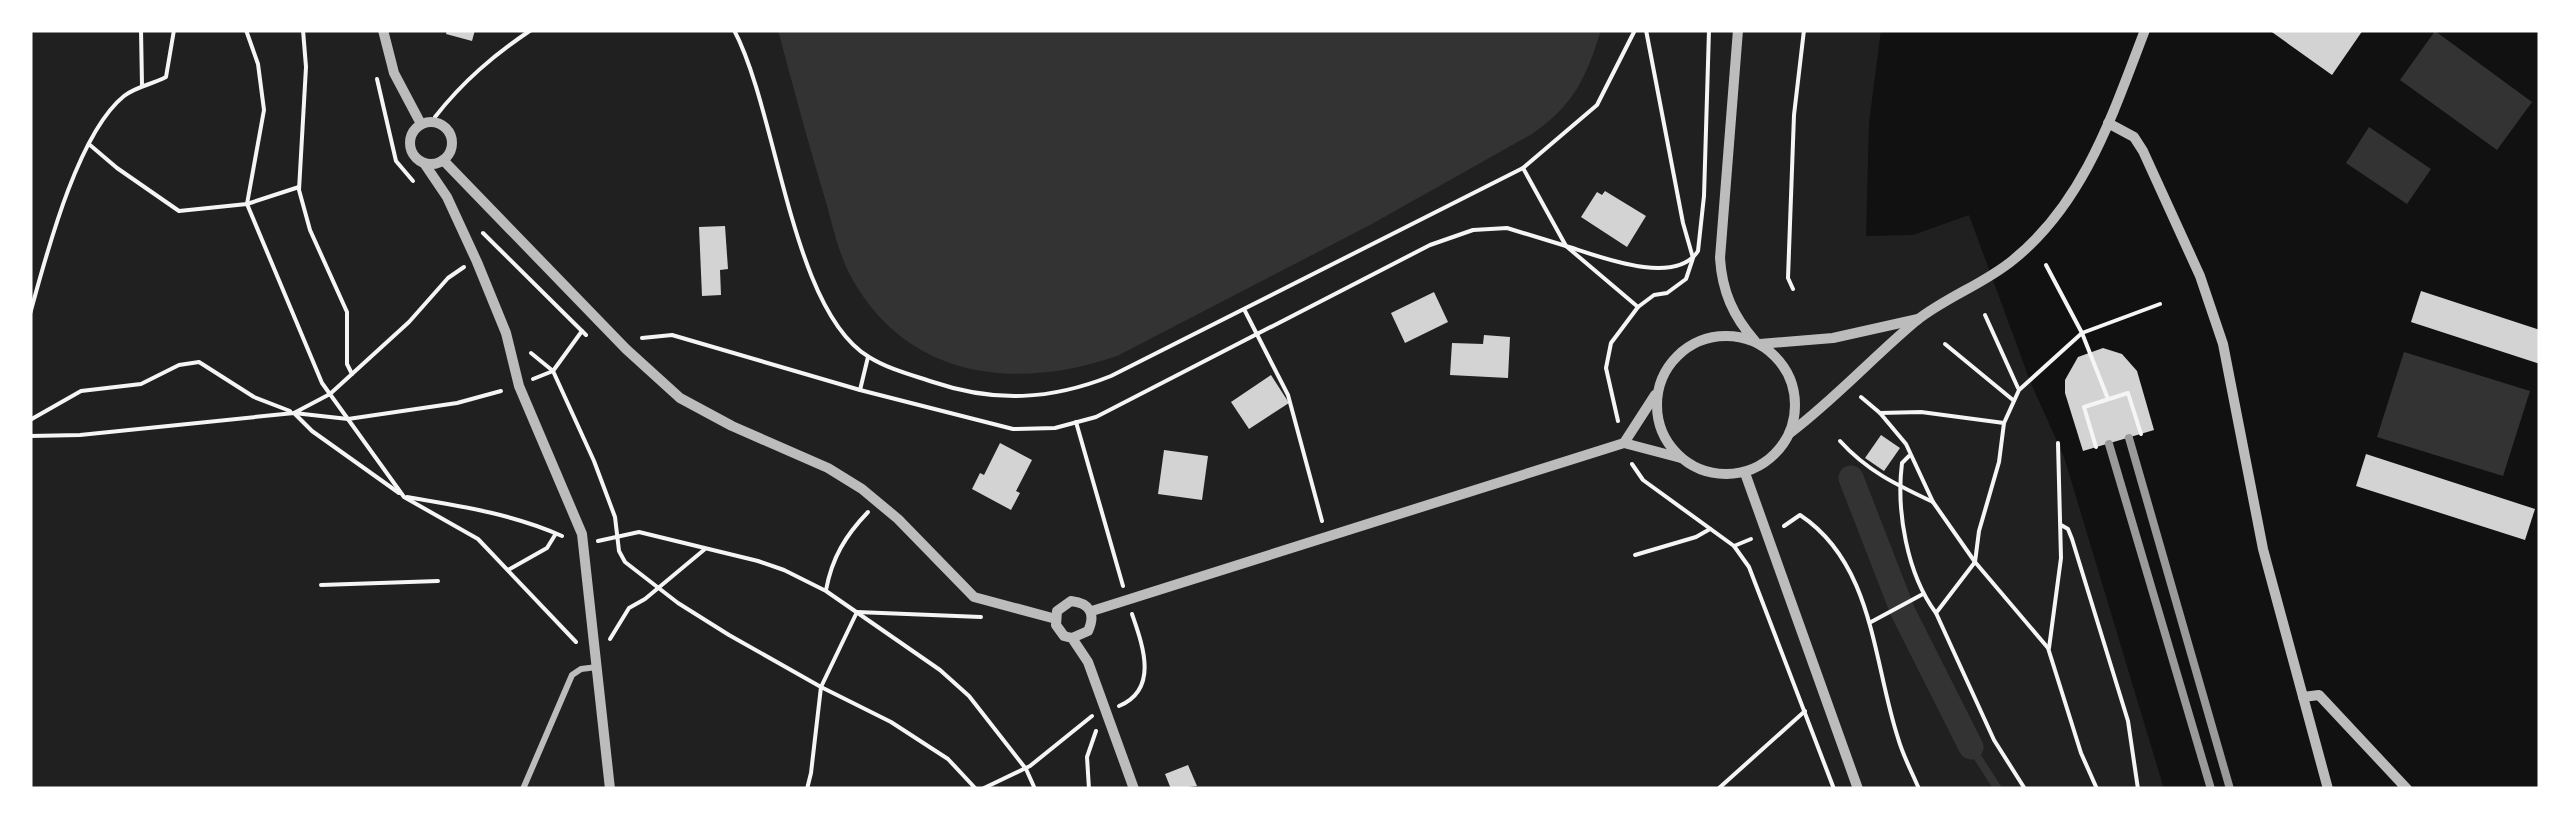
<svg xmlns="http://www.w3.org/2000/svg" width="2570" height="819" font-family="'Roboto Condensed',sans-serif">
  <rect width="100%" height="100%" fill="#111"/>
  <polygon fill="#202020" points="30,30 1881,30 1869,123 1866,236 1913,235 1969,215 2030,381 2064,457 2164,789 30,789"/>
  <g fill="#333">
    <path d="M778,30H1601C1586,78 1574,105 1532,134L1370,225L1117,356C1012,392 903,378 848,271C837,248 832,222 825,199C808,143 793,86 778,30Z"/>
    <polygon points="2435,31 2532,102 2497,150 2400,80"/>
    <polygon points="2369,127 2431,169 2407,204 2346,163"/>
    <polygon points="2404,352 2530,391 2503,476 2377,437"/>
  </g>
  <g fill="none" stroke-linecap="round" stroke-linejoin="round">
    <polyline stroke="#333" stroke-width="8" points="1971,747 1998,789"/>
    <polyline stroke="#333" stroke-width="25" points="1851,478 1903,612 1971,747"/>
  </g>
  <g fill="#d3d3d3">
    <polygon points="447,30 475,30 472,41 446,34"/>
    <polygon points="2269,30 2363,30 2332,75"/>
    <polygon points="1605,191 1646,216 1627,247 1581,217 1597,192 1602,195"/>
    <polygon points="725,226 728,269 720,270 721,295 702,296 699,227"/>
    <polygon points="2421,291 2540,330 2540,364 2411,322"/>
    <polygon points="1434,292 1448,322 1405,343 1391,313"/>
    <polygon points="1484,335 1510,337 1508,378 1450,375 1452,343 1483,344"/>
    <polygon points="2103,348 2122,354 2137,371 2154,430 2083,451 2065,393 2065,380 2078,357"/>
    <polygon points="1271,375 1289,403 1249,429 1231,402"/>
    <polygon points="1881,435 1900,448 1884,471 1865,458"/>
    <polygon points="1000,443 1032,460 1016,491 1020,493 1011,510 972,489 980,473 984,475"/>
    <polygon points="1164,450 1208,456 1202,500 1158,494"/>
    <polygon points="2366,454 2535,509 2525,540 2356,486"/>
    <polygon points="1188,765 1197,786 1171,789 1165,774"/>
  </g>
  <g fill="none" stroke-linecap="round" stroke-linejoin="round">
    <g stroke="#f5f5f5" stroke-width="4">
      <polyline points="141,30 142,85"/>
      <polyline points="246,30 258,64 264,110 247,204 322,383 404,497 478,539 576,642"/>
      <polyline points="303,30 306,67 299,190 310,230 347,312 347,364 352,374"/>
      <path d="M734,30C778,113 791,310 869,357C888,369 912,375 933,382C995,403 1051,400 1111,376L1523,168L1597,105L1635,30"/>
      <polyline points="377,79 396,161 413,181"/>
      <path d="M435,117C463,81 494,55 531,30"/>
      <polyline points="90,145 117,168 179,211 247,204 299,187"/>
      <path d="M1523,168L1566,246C1598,256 1675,287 1698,251L1704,196L1709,30"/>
      <polyline points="483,233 586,335"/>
      <polyline points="2046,265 2082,333 2108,399"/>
      <polyline points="464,267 448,278 409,322 330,394 294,413 348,419 457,403 501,391"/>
      <polyline points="1793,289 1788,278 1794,115 1804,30"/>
      <polyline points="1245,311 1288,395 1322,521"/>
      <path d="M30,314C46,256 77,134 124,96C137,86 151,85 166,77L174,30"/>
      <polyline points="1985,315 2018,388"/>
      <polyline points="642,338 672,335 860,390 1013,429 1055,428 1096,417 1430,245 1473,230 1507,228 1566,246 1638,307"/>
      <polyline points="1945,344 2013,400"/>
      <polyline points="531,353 553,371 594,461 615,517 619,551 625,562 678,603 729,635 821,687 891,722 948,759 976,789"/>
      <polyline points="533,379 553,371 582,331"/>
      <polyline points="860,390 868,357"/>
      <polyline points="1861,397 1880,413 1906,444 1933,502 1975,562 2048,648 2081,753 2097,789"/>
      <polyline points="1880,413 1921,412 2004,423"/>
      <polyline points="30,420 81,391 141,384 179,365 199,362 254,397 290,411"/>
      <polyline points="1618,421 1606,368 1611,343 1638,307 1654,295 1667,293 1686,279 1693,258 1683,223 1646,30"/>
      <polyline points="1076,422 1123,586"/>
      <polyline points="30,436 80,435 294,413 312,431 399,493"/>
      <path d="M1840,441C1867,471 1897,485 1933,502"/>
      <polyline points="2096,447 2084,407 2128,393 2141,434"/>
      <path d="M1909,456L1902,463C1896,511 1907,574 1936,613L1994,740L2025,789"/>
      <polyline points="1632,464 1643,480 1734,546 1749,567 1834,789"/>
      <path d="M407,497C460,506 513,514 562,536"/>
      <polyline points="2061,525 2068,529 2072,539 2128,721 2138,789"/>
      <path d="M1784,526L1800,515C1874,564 1873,662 1898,738C1903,756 1912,772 1919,789"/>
      <polyline points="598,541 639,532 758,561 784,570 826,591 940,670 969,696 1026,769 1035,789"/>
      <polyline points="1734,546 1751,539"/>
      <polyline points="1635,555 1696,537 1710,529"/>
      <polyline points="508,570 547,548 555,535"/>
      <polyline points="321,585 438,581"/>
      <path d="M826,590C832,558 845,536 868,512"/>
      <polyline points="857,612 981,617"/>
      <polyline points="1936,613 1975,562 1979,531 1999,462 2004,423 2019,390 2082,333 2160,304"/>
      <polyline points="1871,622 1923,594"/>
      <polyline points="610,639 629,608 645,599 705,549"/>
      <polyline points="2049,648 2061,558 2058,443"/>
      <path d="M1119,706C1159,689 1143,646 1132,614"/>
      <polyline points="807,789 811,773 821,687 857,612"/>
      <polyline points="982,789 1030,766 1092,716"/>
      <polyline points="1089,789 1087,757 1096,731"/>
      <polyline points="1718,789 1805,711"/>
    </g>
    <polyline stroke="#bcbcbc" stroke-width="6" points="523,789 572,675 581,669 597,667"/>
    <g stroke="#bcbcbc" stroke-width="10">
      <polyline points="383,30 394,73 421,124"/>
      <path d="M1738,30L1720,258C1722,291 1733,316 1755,341"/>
      <circle cx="431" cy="143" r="21"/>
      <polyline points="2108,123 2134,137 2143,151 2200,276 2223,344 2263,549 2328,789"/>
      <polyline points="443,160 626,349 680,398 732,426 828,468 862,489 898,519 974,597 1056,619"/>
      <polyline points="424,163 447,197 477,262 506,333 519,386 582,534 610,789"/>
      <circle cx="1726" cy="405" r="69"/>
      <polyline points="1760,344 1833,338 1918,319"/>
      <path d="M1790,433C1835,399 1873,357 1916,321C1946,297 1984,284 2013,260C2085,202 2113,113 2145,30"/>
      <polyline points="1624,443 1655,395"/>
      <polyline points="1745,473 1858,789"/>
      <polyline points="1092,611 1624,443 1681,458"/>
      <path d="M1072,638L1088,631C1096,614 1090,603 1071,601L1057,611L1056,625L1064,636L1072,638L1088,662L1134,789"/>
      <polyline points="2303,697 2319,695 2407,789"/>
    </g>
    <g stroke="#9a9a9a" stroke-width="8">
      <polyline points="2129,438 2230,789"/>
      <polyline points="2109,444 2211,789"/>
    </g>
  </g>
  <rect width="2570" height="819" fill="none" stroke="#ffffff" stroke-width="65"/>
</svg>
